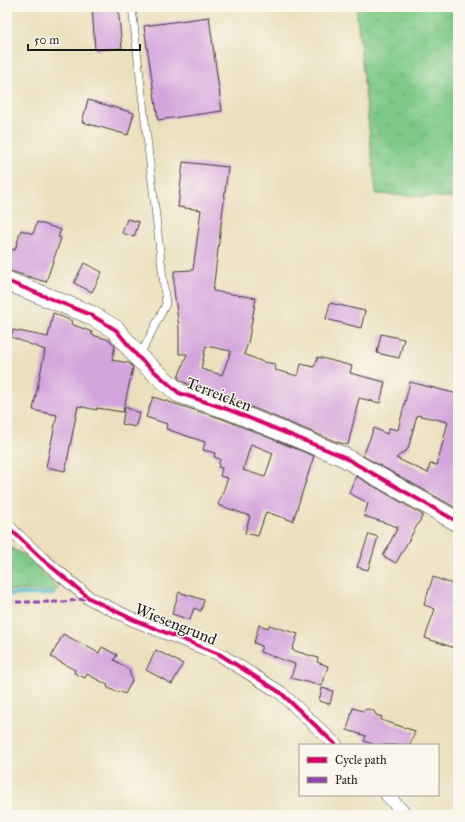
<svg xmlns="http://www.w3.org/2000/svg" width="465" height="822" font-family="'IM FELL Great Primer',serif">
  <defs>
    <pattern id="grass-tufts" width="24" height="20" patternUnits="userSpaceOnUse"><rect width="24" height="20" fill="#7ec987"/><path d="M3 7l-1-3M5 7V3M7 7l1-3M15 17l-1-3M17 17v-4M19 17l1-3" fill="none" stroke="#6cac74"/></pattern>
  </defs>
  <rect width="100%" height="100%" fill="#fbf7ec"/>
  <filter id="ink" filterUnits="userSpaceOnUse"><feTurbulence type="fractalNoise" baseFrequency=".025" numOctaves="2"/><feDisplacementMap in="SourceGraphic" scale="8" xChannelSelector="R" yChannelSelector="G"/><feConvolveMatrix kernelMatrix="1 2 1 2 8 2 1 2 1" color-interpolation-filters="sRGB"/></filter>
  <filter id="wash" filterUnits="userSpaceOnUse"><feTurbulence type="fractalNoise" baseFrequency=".012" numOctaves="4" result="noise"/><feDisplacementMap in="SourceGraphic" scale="16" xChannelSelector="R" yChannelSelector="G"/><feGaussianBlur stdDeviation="0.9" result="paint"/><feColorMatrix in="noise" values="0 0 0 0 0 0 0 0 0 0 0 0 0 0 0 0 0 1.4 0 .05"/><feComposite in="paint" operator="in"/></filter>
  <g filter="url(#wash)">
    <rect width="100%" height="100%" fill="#eae0bd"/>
    <g fill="url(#grass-tufts)" stroke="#4d7252">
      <polygon points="356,7 458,7 458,198 376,194"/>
      <polygon points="9,547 27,556 45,576 59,588 55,591 7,590 7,548"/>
    </g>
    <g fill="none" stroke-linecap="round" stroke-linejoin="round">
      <polyline stroke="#4ebcc6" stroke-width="4.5" points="7,594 53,594"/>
    </g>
    <g id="blocks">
      <g fill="#d4a4dc" fill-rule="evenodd">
        <polygon points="92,7 118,7 122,48 95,50"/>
        <polygon points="209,17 222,111 158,120 144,26"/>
        <polygon points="88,100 134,113 128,135 82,122"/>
        <path d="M183,162L228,167L213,291L256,298L248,343L244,354L263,362L276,364L275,370L298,376L301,364L314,367L318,357L352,366L350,373L385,382L380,403L359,398L348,445L337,442L231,399L185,383L178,378L187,354H179V328L174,290V271L193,270L201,210L178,207ZM206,346L231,351L222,375L201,369Z"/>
        <polygon points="127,219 139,222 134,237 122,233"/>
        <polygon points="37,222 61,230 58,237 61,238 46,282 7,270 7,248 15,250 21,230 33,234"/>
        <polygon points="84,263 102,272 92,292 74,283"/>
        <polygon points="330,303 365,311 361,328 326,319"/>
        <polygon points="53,313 72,321 71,324 92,332 92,335 110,340 115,346 112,360 129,363 133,367 123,412 97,408 97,410 78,406 65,471 46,467 57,415 33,410 45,350 11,337 13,330 48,337"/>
        <polygon points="381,334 404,339 399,358 377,353"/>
        <path d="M410,382L458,394V509L363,456L374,428L387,434L389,428L398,430ZM417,415L448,422L437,465L430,464L428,473L396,458L408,449Z"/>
        <path d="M153,397L223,419L314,456L293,521L266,512L258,536L245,533L250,516L218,505L228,478L220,476L222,468L218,467L220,459L214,457L215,453L203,450L205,442L166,429L167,424L146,417ZM251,444L273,453L265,477L243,470Z"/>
        <polygon points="125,407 140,413 135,427 122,424"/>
        <polygon points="356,476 423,515 396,563 383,556 398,527 364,516 368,503 349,493"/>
        <polygon points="369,534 378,537 368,570 357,567"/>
        <polygon points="433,577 458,586 458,649 425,638 435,609 424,605"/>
        <polygon points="179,592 204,600 201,611 194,608 190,620 172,614"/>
        <polygon points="259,625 268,628 269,625 298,634 292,650 318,658 317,662 328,666 322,686 291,678 295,664 260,652 262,646 254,643"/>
        <polygon points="63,634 99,653 102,647 117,655 114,660 129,669 132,681 125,694 119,691 118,693 107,687 108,685 87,674 85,678 74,673 75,670 51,657"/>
        <polygon points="156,650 183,664 172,684 146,670"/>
        <polygon points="322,688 333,691 330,704 319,701"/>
        <polygon points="353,708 363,711 367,709 374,711 376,715 382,717 381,720 415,731 410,745 375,745 364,741 366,736 347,730"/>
      </g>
    </g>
  </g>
  <g filter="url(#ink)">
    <use href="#blocks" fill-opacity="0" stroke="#3b3934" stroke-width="1"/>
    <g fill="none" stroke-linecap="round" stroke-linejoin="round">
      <defs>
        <polyline id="service" points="132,7 166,304 139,357"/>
        <g id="minor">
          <polyline points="7,526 42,559 89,598 134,620 219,654 281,693 336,745"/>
          <polyline points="387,795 406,815"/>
        </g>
        <polyline id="secondary" points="7,281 91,315 116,330 139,358 179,393 227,409 342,456 458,522"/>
      </defs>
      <use href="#service" stroke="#3b3934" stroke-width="8"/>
      <use href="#minor" stroke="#3b3934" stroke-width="14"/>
      <use href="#secondary" stroke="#3b3934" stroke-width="20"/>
      <use href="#service" stroke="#fff" stroke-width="7"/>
      <use href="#minor" stroke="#fff" stroke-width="13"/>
      <use href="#secondary" stroke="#fff" stroke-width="19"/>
      <polyline stroke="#8e44ad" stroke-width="3" stroke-dasharray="6 3" stroke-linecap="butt" points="7,602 64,602 89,598"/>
      <defs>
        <g id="cycleway">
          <polyline points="7,281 91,315 116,330 139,358 179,393 227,409 342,456 458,522"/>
          <polyline points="7,526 42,559 89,598 134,620 219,654 281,693 336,745"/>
        </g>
      </defs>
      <use href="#cycleway" stroke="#fbf7ec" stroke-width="6"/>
      <use href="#cycleway" stroke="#d6006c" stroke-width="4"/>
    </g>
  </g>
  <g text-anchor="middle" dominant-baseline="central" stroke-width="3" stroke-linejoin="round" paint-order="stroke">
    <g font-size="16" fill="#1c1c1c" stroke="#fbf7ec">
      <text transform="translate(219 394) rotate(21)">Terreicken</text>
      <text transform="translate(176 624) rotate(22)">Wiesengrund</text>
    </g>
  </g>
  <rect width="465" height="822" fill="none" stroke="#fbf7ec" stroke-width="24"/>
  <rect x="299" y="744" width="140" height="52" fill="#fbf7ec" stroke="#a29f99"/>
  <rect x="307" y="757" width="20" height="6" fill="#d6006c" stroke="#a29f99"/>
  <text x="335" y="764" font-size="12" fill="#1c1c1c">Cycle path</text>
  <rect x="307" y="777" width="20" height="6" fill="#8e44ad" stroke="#a29f99"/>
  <text x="335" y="784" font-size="12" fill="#1c1c1c">Path</text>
  <path d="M28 44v6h112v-6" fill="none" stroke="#1c1c1c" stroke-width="2"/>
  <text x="34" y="44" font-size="12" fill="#1c1c1c" stroke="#fbf7ec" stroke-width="3" paint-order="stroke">50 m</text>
</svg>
